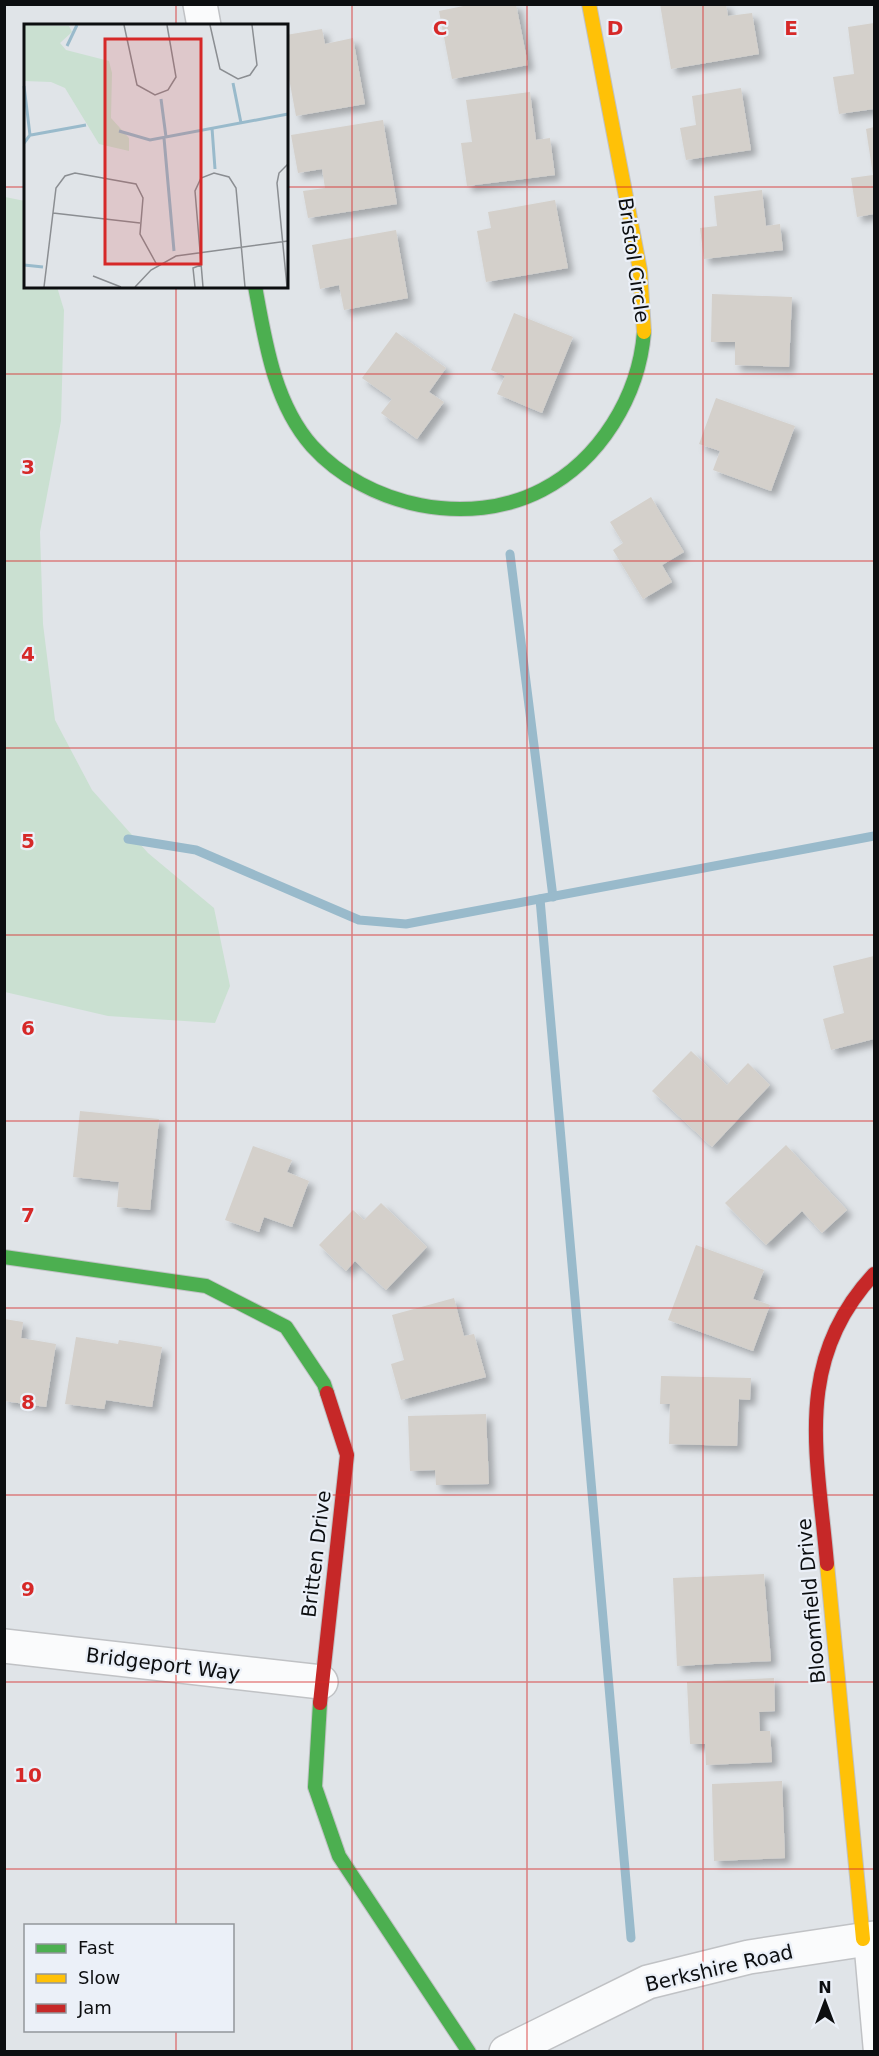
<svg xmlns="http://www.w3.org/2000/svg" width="879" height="2056" font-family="'DejaVu Sans',sans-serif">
  <defs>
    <filter id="shadow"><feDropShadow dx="5.5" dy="5.5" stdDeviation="3" flood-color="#0004"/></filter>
  </defs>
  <rect width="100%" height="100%" fill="#e0e4e8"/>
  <polygon fill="#cae0d1" points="5,197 25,201 26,286 57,287 64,310 61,421 40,532 43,624 55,720 92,790 148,853 214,908 230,986 215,1023 108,1016 5,992"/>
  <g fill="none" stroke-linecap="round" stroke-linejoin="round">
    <g stroke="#99bacb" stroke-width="9">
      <polyline points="510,554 553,897"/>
      <polyline points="128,839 196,850 359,920 406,924 874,836"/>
      <polyline points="540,899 631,1938"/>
    </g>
  </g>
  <g fill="#d4d0cb" filter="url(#shadow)">
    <polygon points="473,4 516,4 528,65 452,79 439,11"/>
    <polygon points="660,4 726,4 728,16 752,13 759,54 671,69"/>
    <polygon points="874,23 874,109 839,114 833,77 854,74 848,27"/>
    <polygon points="322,29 325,44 353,38 365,104 296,116 286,62 286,35"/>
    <polygon points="741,88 751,150 686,160 680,128 696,125 692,96"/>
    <polygon points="530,92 536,140 550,138 555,175 467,186 461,143 472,142 466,100"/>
    <polygon points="383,120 397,204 308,218 303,191 325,188 322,169 298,173 291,135"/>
    <polygon points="874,127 874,214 857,217 851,178 873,175 866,129"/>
    <polygon points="762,190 766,226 780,224 783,250 704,259 700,228 717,226 714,196"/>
    <polygon points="555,200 568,268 486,282 477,231 491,228 488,212"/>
    <polygon points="396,230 408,298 344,310 339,285 320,289 312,245"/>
    <polygon points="712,294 792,297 789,367 735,365 735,342 711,342"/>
    <polygon points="514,313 573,337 542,413 497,394 505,376 491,370"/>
    <polygon points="396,332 446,368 429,392 444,402 417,439 381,413 392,399 362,378"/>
    <polygon points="716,398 795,426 771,491 713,470 720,451 699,444"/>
    <polygon points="651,497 684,552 662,565 672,582 643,599 613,550 623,543 610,522"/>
    <polygon points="874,956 874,1039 831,1050 823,1019 844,1013 833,966"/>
    <polygon points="691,1051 727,1085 748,1063 770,1085 712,1147 652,1091"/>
    <polygon points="80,1111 159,1119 150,1210 117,1207 119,1182 73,1177"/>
    <polygon points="786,1145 847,1210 822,1233 802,1211 766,1245 725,1203"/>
    <polygon points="253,1146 292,1160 287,1172 309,1181 292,1227 264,1217 259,1232 225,1220"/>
    <polygon points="381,1203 427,1247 386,1290 355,1261 346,1271 319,1245 353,1210 364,1220"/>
    <polygon points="696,1245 764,1270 753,1299 770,1305 753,1351 668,1320"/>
    <polygon points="454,1298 464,1336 474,1334 486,1377 401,1400 391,1364 404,1360 392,1315"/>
    <polygon points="4,1319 23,1322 21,1338 56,1344 46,1407 4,1401"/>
    <polygon points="76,1337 118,1344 119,1340 162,1347 152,1407 106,1400 104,1409 65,1404"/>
    <polygon points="661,1376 751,1378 750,1400 739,1399 737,1446 669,1444 670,1404 660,1404"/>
    <polygon points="486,1414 489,1484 436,1485 435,1470 410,1471 408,1416"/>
    <polygon points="764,1574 771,1661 677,1666 673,1578"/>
    <polygon points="774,1678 775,1711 759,1712 760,1731 770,1731 772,1762 706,1765 705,1744 690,1744 687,1682"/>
    <polygon points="782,1781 785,1858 714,1861 712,1784"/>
  </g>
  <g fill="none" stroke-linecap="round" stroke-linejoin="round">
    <defs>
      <polyline id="lane" points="863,1939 873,2052"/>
      <g id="street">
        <polyline points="200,4 204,26"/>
        <polyline points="4,1646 321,1682"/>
        <polyline points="506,2052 648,1982 749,1957 874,1938"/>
      </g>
      <g id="fast">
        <path d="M255,286C265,341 274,403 312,446C367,507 469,528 542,490C600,460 639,396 644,332"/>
        <polyline points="4,1257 206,1286 286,1327 324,1384 327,1393"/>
        <polyline points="320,1703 315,1787 339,1856 469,2052"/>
      </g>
      <g id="slow">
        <polyline points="589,4 640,270 644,332"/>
        <polyline points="827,1564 863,1939"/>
      </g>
      <g id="jam">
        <path d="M827,1564C818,1457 792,1362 874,1274"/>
        <polyline points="320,1703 347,1455 327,1393"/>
      </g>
    </defs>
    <use href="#lane" stroke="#c0c2c5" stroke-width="21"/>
    <use href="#street" stroke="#c0c2c5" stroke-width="36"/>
    <use href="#fast" stroke="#c0c2c5" stroke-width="16"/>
    <use href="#slow" stroke="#c0c2c5" stroke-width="16"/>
    <use href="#jam" stroke="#c0c2c5" stroke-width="16"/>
    <use href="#lane" stroke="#fafbfc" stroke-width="18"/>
    <use href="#street" stroke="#fafbfc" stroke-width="33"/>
    <use href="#fast" stroke="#4caf50" stroke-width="14"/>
    <use href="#slow" stroke="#ffc107" stroke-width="14"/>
    <use href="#jam" stroke="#c62828" stroke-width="14"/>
  </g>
  <path fill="none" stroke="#d62828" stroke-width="1.5" stroke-opacity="0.55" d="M176,4V26M352,4V2052M527,4V2052M703,4V2052M4,187H26M286,187H874M176,286V1926M4,374H874M4,561H874M4,748H874M4,935H874M4,1121H874M4,1308H874M4,1495H874M4,1682H874M4,1869H874M176,2030V2052"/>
  <g text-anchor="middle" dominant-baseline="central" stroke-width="4.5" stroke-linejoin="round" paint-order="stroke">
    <g font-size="20" fill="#0c0e10" stroke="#ebf0f8">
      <text transform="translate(634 260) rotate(82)">Bristol Circle</text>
      <text transform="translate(316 1554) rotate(-83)">Britten Drive</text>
      <text transform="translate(811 1601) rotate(-95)">Bloomfield Drive</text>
      <text transform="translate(163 1664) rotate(7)">Bridgeport Way</text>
      <text transform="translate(719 1968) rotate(-13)">Berkshire Road</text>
    </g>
  </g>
  <g transform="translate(24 24)">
    <rect width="264" height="264" fill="#e0e4e8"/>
    <path d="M0,1L45,2L48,8L36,19L42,26L85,37L88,49L87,94L105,114V127L75,120L41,64L27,58L0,57Z" fill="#cae0d1"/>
    <path fill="none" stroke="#99bacb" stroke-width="3" d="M43,22L53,1M209,59L217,99M0,62L6,111L0,119M137,75L142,113M188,104L191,145M95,107L126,116L264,90M7,111L62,101M140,114L150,227M0,241L19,243"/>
    <path fill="none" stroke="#8b8e92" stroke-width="1.5" d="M100,1L113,61L131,71L144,66L152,53L143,1M186,1L196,45L214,55L226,51L233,41L228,1M29,189L116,199M69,252L97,263M20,263L32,164L41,152L51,149L112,160L119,174L116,210L133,241M111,263L127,246L152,232L264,217M171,263L169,244L177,241M179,263L171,167L177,154L190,149L205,153L212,164L221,263M263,263L253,159L255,149L264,140"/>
    <path fill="#d62828" fill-opacity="0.15" stroke="#d62828" stroke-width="3" d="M81,15H177V240H81Z"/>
    <rect width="264" height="264" fill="none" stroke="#0c0e10" stroke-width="3"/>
  </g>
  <g font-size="20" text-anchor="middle" font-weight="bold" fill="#d62828" stroke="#ebf0f8" stroke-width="4.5" stroke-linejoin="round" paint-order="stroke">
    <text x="440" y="35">C</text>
    <text x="615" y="35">D</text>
    <text x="791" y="35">E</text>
    <text x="28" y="474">3</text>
    <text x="28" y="661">4</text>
    <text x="28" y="848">5</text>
    <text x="28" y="1035">6</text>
    <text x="28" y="1222">7</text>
    <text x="28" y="1409">8</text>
    <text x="28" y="1596">9</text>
    <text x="28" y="1782">10</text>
  </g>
  <rect width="879" height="2056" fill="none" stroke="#0c0e10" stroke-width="12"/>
  <rect x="24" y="1924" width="210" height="108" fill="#ebf0f8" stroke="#92969b" stroke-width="1.5"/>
  <rect x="36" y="1944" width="30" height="9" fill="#4caf50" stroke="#92969b" stroke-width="1.5"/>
  <text x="78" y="1954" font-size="18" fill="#0c0e10">Fast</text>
  <rect x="36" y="1974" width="30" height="9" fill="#ffc107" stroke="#92969b" stroke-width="1.5"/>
  <text x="78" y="1984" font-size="18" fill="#0c0e10">Slow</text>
  <rect x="36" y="2004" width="30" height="9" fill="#c62828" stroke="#92969b" stroke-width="1.5"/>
  <text x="78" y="2014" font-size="18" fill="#0c0e10">Jam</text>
  <g transform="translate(825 2002)" stroke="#ebf0f8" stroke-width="4.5" paint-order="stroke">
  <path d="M0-4.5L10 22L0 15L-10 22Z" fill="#0c0e10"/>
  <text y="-9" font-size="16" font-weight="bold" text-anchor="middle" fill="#0c0e10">N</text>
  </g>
</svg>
